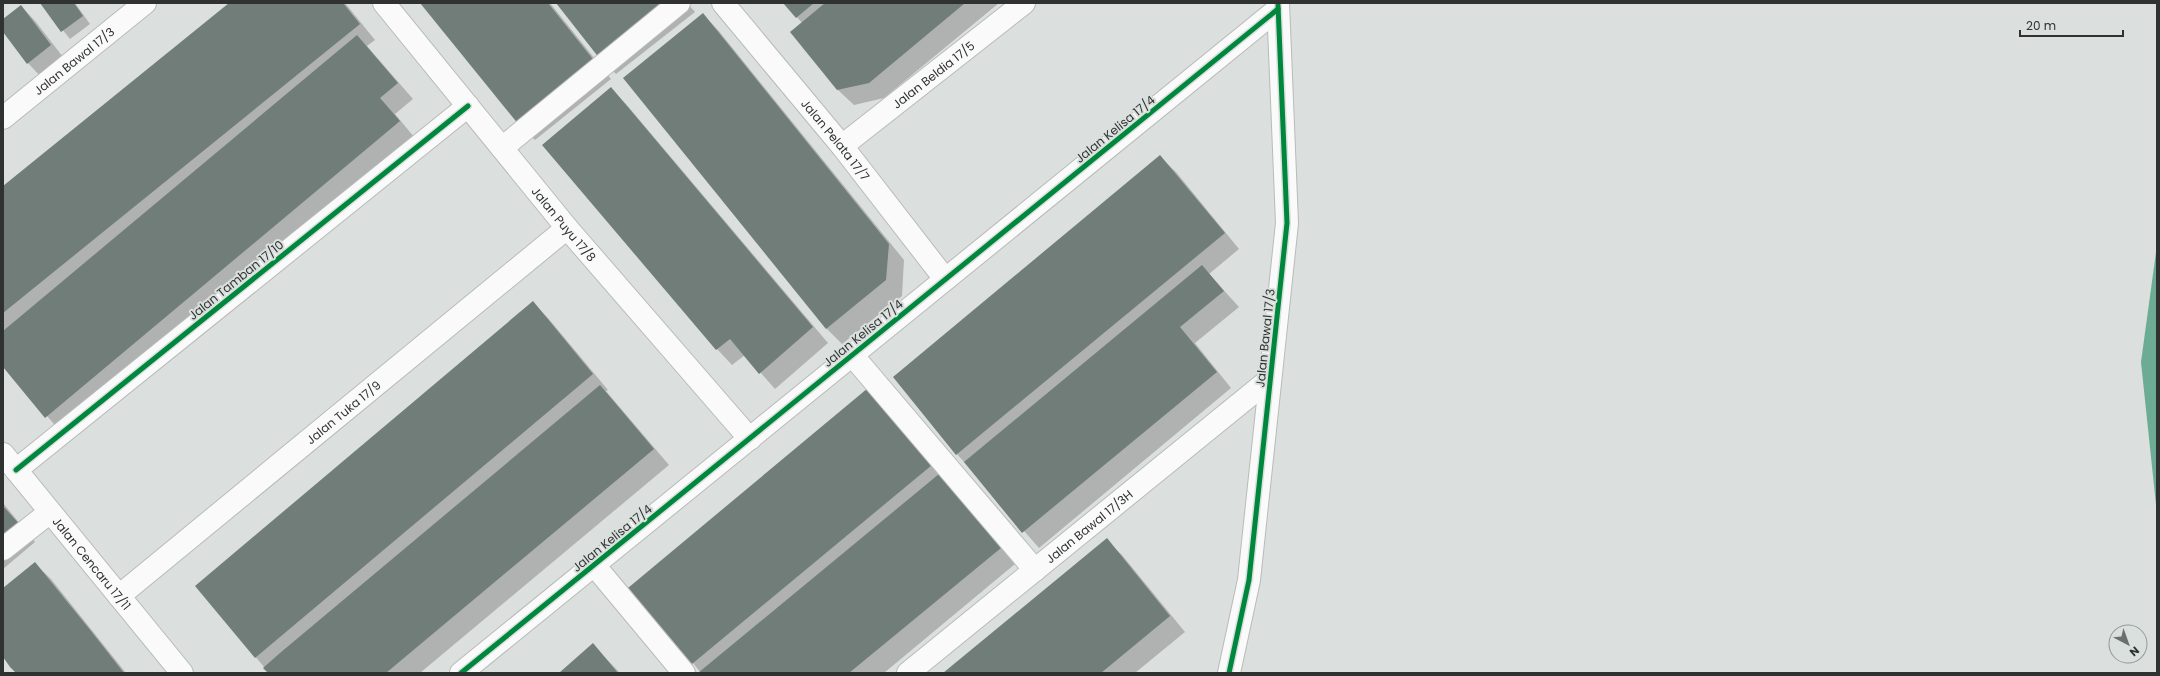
<svg xmlns="http://www.w3.org/2000/svg" width="2160" height="676" font-family="Poppins,sans-serif">
  <rect width="100%" height="100%" fill="#dbdfdd"/>
  <polygon fill="#6cab94" points="2157,245 2157,514 2141,362"/>
  <g fill="#0003">
    <polygon points="41,3 75,3 90,24 70,39"/>
    <polygon points="231,3 345,3 375,40 367,46 413,99 395,114 414,137 61,432 3,366 3,187"/>
    <polygon points="422,3 550,3 611,79 535,140 520,125"/>
    <polygon points="557,3 687,3 695,12 616,74 601,59"/>
    <polygon points="785,3 999,3 884,98 854,105 838,90 802,23"/>
    <polygon points="21,6 36,22 66,61 43,79 28,63 3,30 3,20"/>
    <polygon points="703,15 718,30 904,260 902,296 842,344 826,328"/>
    <polygon points="611,89 626,104 828,343 775,389 745,355 732,365 717,349"/>
    <polygon points="1160,157 1176,172 1239,249 1209,274 1239,307 1195,343 1231,388 1039,548 957,454"/>
    <polygon points="533,303 548,318 608,390 606,391 669,465 420,673 269,673 196,586"/>
    <polygon points="868,389 1015,564 884,673 701,673 693,663"/>
    <polygon points="3,503 35,542 3,569"/>
    <polygon points="1106,540 1122,555 1185,632 1135,673 945,673"/>
    <polygon points="35,564 51,579 126,673 17,673 3,656 3,589"/>
    <polygon points="593,645 620,673 560,673"/>
  </g>
  <g fill="#717d78">
    <polygon points="40,3 74,3 83,16 61,32"/>
    <polygon points="229,3 343,3 360,24 3,313 3,186"/>
    <polygon points="420,3 548,3 596,63 519,125"/>
    <polygon points="556,3 671,3 600,59"/>
    <polygon points="783,3 814,3 796,18"/>
    <polygon points="825,3 965,3 869,83 837,90 790,32"/>
    <polygon points="21,5 51,45 27,64 3,32 3,19"/>
    <polygon points="703,13 889,244 886,280 826,329 623,78"/>
    <polygon points="357,35 398,83 380,98 400,121 45,418 3,367 3,331"/>
    <polygon points="611,87 813,327 759,374 730,339 716,350 542,145"/>
    <polygon points="1160,155 1225,233 956,455 893,377"/>
    <polygon points="1202,265 1224,291 1180,327 1217,372 1022,533 964,462"/>
    <polygon points="533,301 593,374 255,658 195,586"/>
    <polygon points="600,385 654,449 386,673 268,673 263,668 280,653"/>
    <polygon points="868,388 932,465 692,664 628,588"/>
    <polygon points="939,474 1001,548 849,673 698,673"/>
    <polygon points="3,506 21,526 3,541"/>
    <polygon points="1107,538 1170,616 1101,673 943,673"/>
    <polygon points="35,562 91,631 124,673 16,673 10,667 3,657 3,588"/>
    <polygon points="593,643 618,673 559,673"/>
  </g>
  <g fill="none" stroke-linecap="round" stroke-linejoin="round">
    <defs>
      <g id="minor">
        <path id="s1" d="M384,3L567,228L750,439"/>
        <path id="s2" d="M723,3L842,146L945,279"/>
        <path id="s3" d="M3,118L145,3"/>
        <path id="s4" d="M842,146L1024,3"/>
        <polyline points="502,148 679,3"/>
        <polyline points="852,355 1035,570"/>
        <path id="s5" d="M3,454L182,673"/>
        <polyline points="16,470 468,106"/>
        <polyline points="3,549 50,512"/>
        <polyline points="594,565 684,673"/>
        <path id="s6" d="M119,596L567,228"/>
        <polyline points="461,673 1278,9"/>
        <path id="s7" d="M908,673L1270,379"/>
        <polyline points="1229,673 1249,580 1287,223 1278,3"/>
      </g>
    </defs>
    <use href="#minor" stroke="#b8bbb9" stroke-width="24"/>
    <use href="#minor" stroke="#fafafa" stroke-width="22"/>
    <defs>
      <g id="cycleway">
        <polyline points="16,470 468,106"/>
        <polyline points="461,673 1278,9"/>
        <polyline points="1229,673 1249,580 1287,223 1278,5"/>
      </g>
    </defs>
    <use href="#cycleway" stroke="#dae0dd" stroke-width="8"/>
    <use href="#cycleway" stroke="#00873e" stroke-width="5"/>
  </g>
  <g text-anchor="middle" dominant-baseline="central" stroke-width="4" stroke-linejoin="round" paint-order="stroke">
    <g font-size="12" fill="#2f3231" stroke="#dae0dd">
      <text stroke="none"><textPath href="#s3" startOffset="91">Jalan Bawal 17/3</textPath></text>
      <text stroke="none"><textPath href="#s4" startOffset="116">Jalan Beldia 17/5</textPath></text>
      <text transform="translate(1115 129) rotate(-39)">Jalan Kelisa 17/4</text>
      <text stroke="none"><textPath href="#s2" startOffset="177">Jalan Pelata 17/7</textPath></text>
      <text stroke="none"><textPath href="#s1" startOffset="285">Jalan Puyu 17/8</textPath></text>
      <text transform="translate(236 280) rotate(-39)">Jalan Tamban 17/10</text>
      <text transform="translate(863 333) rotate(-39)">Jalan Kelisa 17/4</text>
      <text transform="translate(1265 338) rotate(-84)">Jalan Bawal 17/3</text>
      <text stroke="none"><textPath href="#s6" startOffset="290">Jalan Tuka 17/9</textPath></text>
      <text stroke="none"><textPath href="#s7" startOffset="233">Jalan Bawal 17/3H</textPath></text>
      <text transform="translate(612 538) rotate(-39)">Jalan Kelisa 17/4</text>
      <text stroke="none"><textPath href="#s5" startOffset="141">Jalan Cencaru 17/11</textPath></text>
    </g>
  </g>
  <rect width="2160" height="676" fill="none" stroke="#2f3231" stroke-width="8"/>
  <g transform="translate(2128 644) rotate(139)"><circle r="19" fill="#dae0dd" stroke="#969a98"/>
  <path d="M0-3L7 15L0 10L-7 15Z" fill="#6b6f6d"/>
  <text y="-6" font-size="11" font-weight="bold" text-anchor="middle" fill="#2f3231">N</text>
  </g>
  <path d="M2020 30v6h103v-6" fill="none" stroke="#2f3231" stroke-width="2"/>
  <text x="2026" y="30" font-size="12" fill="#2f3231" stroke="#dae0dd" stroke-width="3" paint-order="stroke">20 m</text>
</svg>
